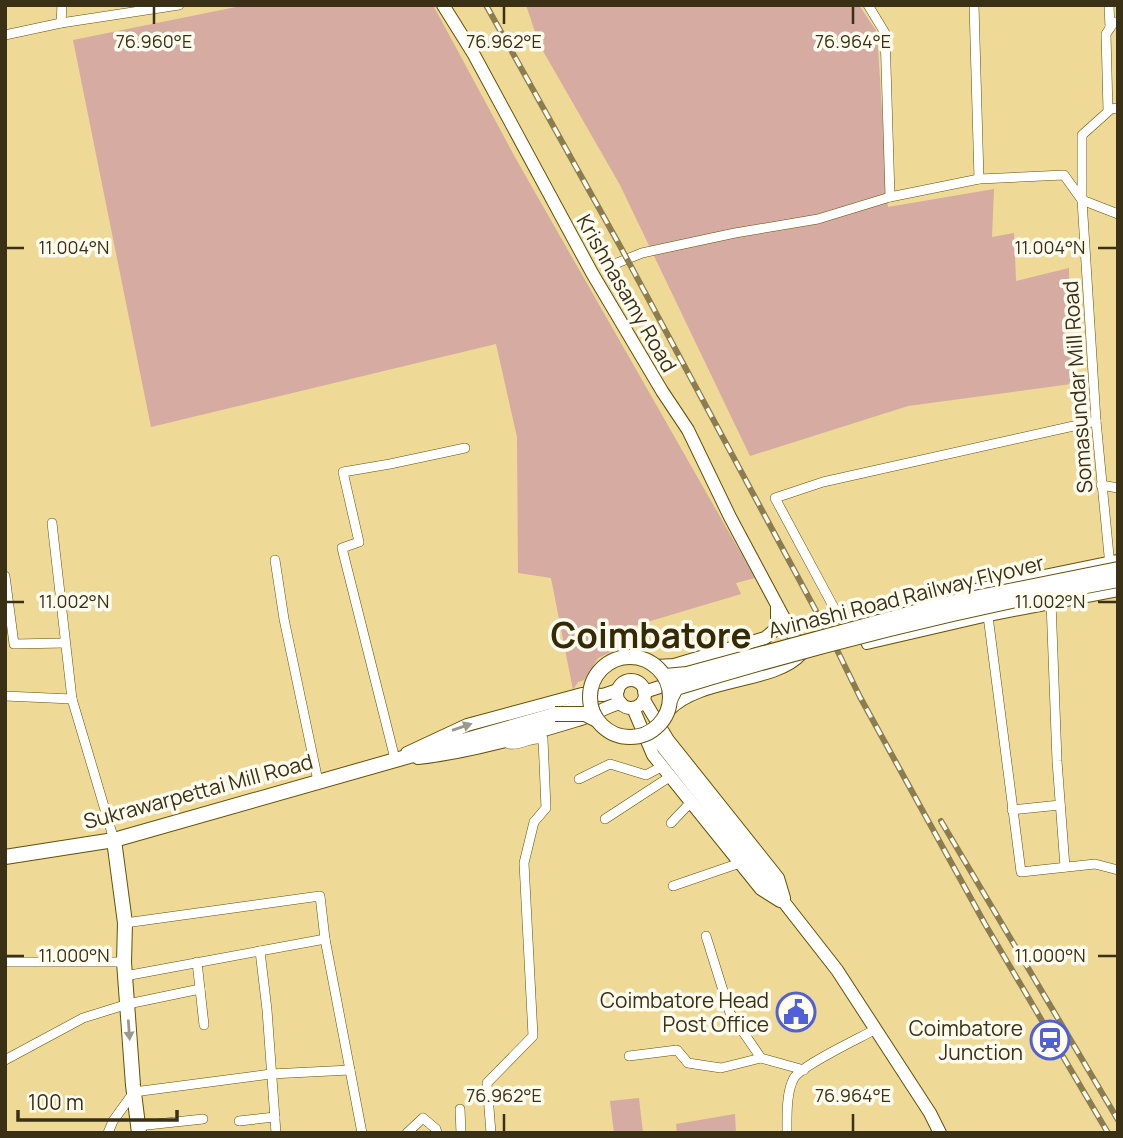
<svg xmlns="http://www.w3.org/2000/svg" width="1123" height="1138" font-family="Manrope,sans-serif">
  <rect width="100%" height="100%" fill="#eed996"/>
  <g fill="#d5aba2">
    <polygon points="246,5 433,5 516,159 755,578 736,583 741,594 627,628 632,642 598,658 584,680 578,682 573,690 551,578 518,573 517,437 496,344 151,427 73,40"/>
    <polygon points="526,5 859,5 877,32 888,207 994,189 992,237 1014,233 1016,281 1069,268 1071,384 908,406 750,456 620,185 539,44"/>
    <polygon points="639,1098 643,1133 614,1133 610,1101"/>
    <polygon points="735,1114 736,1133 677,1133 676,1124"/>
  </g>
  <g fill="none" stroke-linecap="round" stroke-linejoin="round">
    <defs>
      <g id="minor">
        <polyline points="868,5 885,33 890,197"/>
        <polyline points="974,5 979,179"/>
        <polyline points="1109,5 1110,28"/>
        <polyline points="61,23 62,5"/>
        <polyline points="5,35 61,23 179,5"/>
        <polyline points="1108,111 1106,34 1114,22 1118,22"/>
        <polyline points="1082,200 1118,214"/>
        <polyline points="607,267 642,253 735,233 818,219 890,197 979,179 1064,175 1082,200"/>
        <polyline points="1101,485 1118,488"/>
        <polyline points="52,523 72,699 114,840"/>
        <polyline points="275,560 284,619 318,781"/>
        <polyline points="1110,566 1096,421 1082,200 1082,135 1111,109 1118,108"/>
        <polyline points="5,576 14,644 65,643"/>
        <polyline points="1051,602 1057,761 1065,867"/>
        <polyline points="988,616 1021,872 1095,864 1118,870"/>
        <polyline points="856,617 840,619 775,498 823,482 1096,421"/>
        <polyline points="5,696 72,699"/>
        <polyline points="395,759 342,548 359,542 343,472 390,464 465,448"/>
        <polyline points="579,779 610,764 646,775 663,766"/>
        <polyline points="1012,810 1060,805"/>
        <polyline points="605,819 671,776"/>
        <polyline points="671,823 691,802"/>
        <polyline points="673,886 740,863"/>
        <polyline points="125,923 320,896 325,939 362,1133"/>
        <polyline points="706,936 730,1013 761,1058"/>
        <polyline points="260,951 267,1010 276,1133"/>
        <polyline points="5,962 124,962"/>
        <polyline points="125,976 325,939"/>
        <polyline points="200,989 204,1025"/>
        <polyline points="629,1056 677,1050 688,1063 721,1068 761,1058 804,1070"/>
        <polyline points="5,1060 83,1018 128,1004 200,989 197,962"/>
        <polyline points="460,1109 461,1133"/>
        <polyline points="239,1121 275,1117"/>
        <polyline points="138,1126 203,1119"/>
        <polyline points="108,1133 113,1121 134,1092 271,1074 350,1070"/>
        <polyline points="407,1133 423,1118 436,1129 437,1133"/>
        <path d="M491,1133L487,1083L533,1036L524,863L534,822L546,808L543,739C528,737 522,746 509,744L508,739"/>
        <path d="M787,1133C787,1117 786,1092 794,1078C802,1065 860,1038 876,1029"/>
      </g>
      <polyline id="tertiary" points="1118,560 957,593 856,617 867,644 988,616 1118,591"/>
      <g id="secondary">
        <path d="M443,5L473,53L592,273L662,391L688,430L730,517L800,648L801,654C774,684 700,677 669,710"/>
        <polyline points="656,666 674,665 765,638 777,628 777,608"/>
        <circle cx="631" cy="694" r="14"/>
        <polyline points="644,692 666,685"/>
        <polyline points="644,700 668,740 778,878 784,898"/>
        <polyline points="633,708 653,755 761,889 780,901"/>
        <polyline points="651,732 837,970 930,1113 940,1133"/>
        <polyline points="407,753 467,725 582,694 603,695 618,690"/>
        <path d="M418,758C473,752 528,735 581,719C595,715 606,706 621,703"/>
      </g>
      <g id="trunk">
        <polyline points="114,840 125,923 124,962 133,1085 139,1133"/>
        <polyline points="5,857 114,840 582,707 590,700"/>
      </g>
    </defs>
    <use href="#minor" stroke="#645104" stroke-width="10"/>
    <use href="#tertiary" stroke="#645104" stroke-width="12"/>
    <use href="#secondary" stroke="#645104" stroke-width="14"/>
    <use href="#trunk" stroke="#645104" stroke-width="16"/>
    <use href="#minor" stroke="#fff" stroke-width="9"/>
    <use href="#tertiary" stroke="#fff" stroke-width="10"/>
    <use href="#secondary" stroke="#fff" stroke-width="12"/>
    <use href="#trunk" stroke="#fff" stroke-width="14"/>
    <defs>
      <g id="rail">
        <polyline points="486,5 620,246 837,650 860,697 985,924 1108,1133"/>
        <polyline points="941,821 1118,1120"/>
      </g>
    </defs>
    <use href="#rail" stroke="#8b7d50" stroke-width="6"/>
    <use href="#rail" stroke="#fffbee" stroke-width="3.5" stroke-dasharray="10" stroke-linecap="butt"/>
    <defs>
      <g id="trunk-bridge">
        <circle cx="630" cy="697" r="40"/>
        <polyline points="665,676 687,674 945,604 1118,569"/>
        <path d="M671,698L676,688C821,644 968,607 1118,580"/>
        <polyline points="555,714 585,714 597,720"/>
      </g>
    </defs>
    <use href="#trunk-bridge" stroke="#645104" stroke-width="16" stroke-linecap="butt"/>
    <use href="#trunk-bridge" stroke="#fff" stroke-width="14"/>
  </g>
  <defs><path id="oneway-solid" d="M-6-.8H1V-3.2L6.5 0L1 3.2V.8H-6Z" transform="scale(1.75)"/></defs>
  <g fill="#9c988a">
    <use href="#oneway-solid" transform="translate(462 727) rotate(-19)"/>
    <use href="#oneway-solid" transform="translate(129 1030) rotate(86)"/>
  </g>
  <path fill="none" stroke="#393015" stroke-width="2.5" d="M154,7V24M504,7V24M853,7V24M7,248H24M1098,248H1116M7,602H24M1098,602H1116M7,956H24M1098,956H1116M504,1114V1131M853,1114V1131"/>
  <defs>
    <symbol id="civic-ring" viewBox="-11 -11 22 22"><circle r="9.5" fill="#fffbee" stroke="#5060d6" stroke-width="1.5"/><path d="M-.6-6.5H3V-4.5H.6V-3L4-1V1h2V6H-6V1h2V-1L-.6-3ZM-1.2 2.5V6h2.4V2.5Z" fill="#5060d6"/></symbol>
    <symbol id="station-ring" viewBox="-11 -11 22 22"><circle r="9.5" fill="#fffbee" stroke="#5060d6" stroke-width="1.5"/><path d="M-3-6H3Q5-6 5-4V2Q5 4 3 4L4.5 6H3L1.5 4h-3L-3 6H-4.5L-3 4Q-5 4-5 2V-4Q-5-6-3-6ZM-3.5-4v3h7v-3ZM-3.5 1v1.5H-2V1ZM2 1v1.5H3.5V1Z" fill="#5060d6"/></symbol>
  </defs>
  <g fill-rule="evenodd">
    <use href="#civic-ring" x="774" y="990" width="44" height="44"/>
    <use href="#station-ring" x="1028" y="1018" width="44" height="44"/>
  </g>
  <g text-anchor="middle" dominant-baseline="central" stroke-width="7" stroke-linejoin="round" paint-order="stroke">
    <g font-size="21" fill="#393015" stroke="#fffbee">
      <text transform="translate(627 293) rotate(60)">Krishnasamy Road</text>
      <text transform="translate(1077 387) rotate(-94)">Somasundar Mill Road</text>
      <text transform="translate(906 596) rotate(-14)">Avinashi Road Railway Flyover</text>
      <text transform="translate(198 791) rotate(-15)">Sukrawarpettai Mill Road</text>
    </g>
    <g font-size="21" fill="#393015" stroke="#fffbee" text-anchor="end">
      <text x="769" y="1000">Coimbatore Head<tspan x="769" dy="24">Post Office</tspan></text>
      <text x="1023" y="1028">Coimbatore<tspan x="1023" dy="24">Junction</tspan></text>
    </g>
    <g font-size="35" font-weight="bold" fill="#352a06" stroke="#fffbee">
      <text x="651" y="635">Coimbatore</text>
    </g>
  </g>
  <g font-size="18" text-anchor="middle" fill="#393015" stroke="#fffbee" stroke-width="7" stroke-linejoin="round" paint-order="stroke">
    <text x="154" y="48">76.960°E</text>
    <text x="504" y="48">76.962°E</text>
    <text x="853" y="48">76.964°E</text>
    <text x="74" y="254">11.004°N</text>
    <text x="1050" y="254">11.004°N</text>
    <text x="74" y="608">11.002°N</text>
    <text x="1050" y="608">11.002°N</text>
    <text x="74" y="962">11.000°N</text>
    <text x="1050" y="962">11.000°N</text>
    <text x="504" y="1102">76.962°E</text>
    <text x="853" y="1102">76.964°E</text>
  </g>
  <rect width="1123" height="1138" fill="none" stroke="#393015" stroke-width="14"/>
  <path d="M18 1110v10h159v-10" fill="none" stroke="#393015" stroke-width="3.5"/>
  <text x="28" y="1110" font-size="21" fill="#393015" stroke="#fffbee" stroke-width="5" paint-order="stroke">100 m</text>
</svg>
